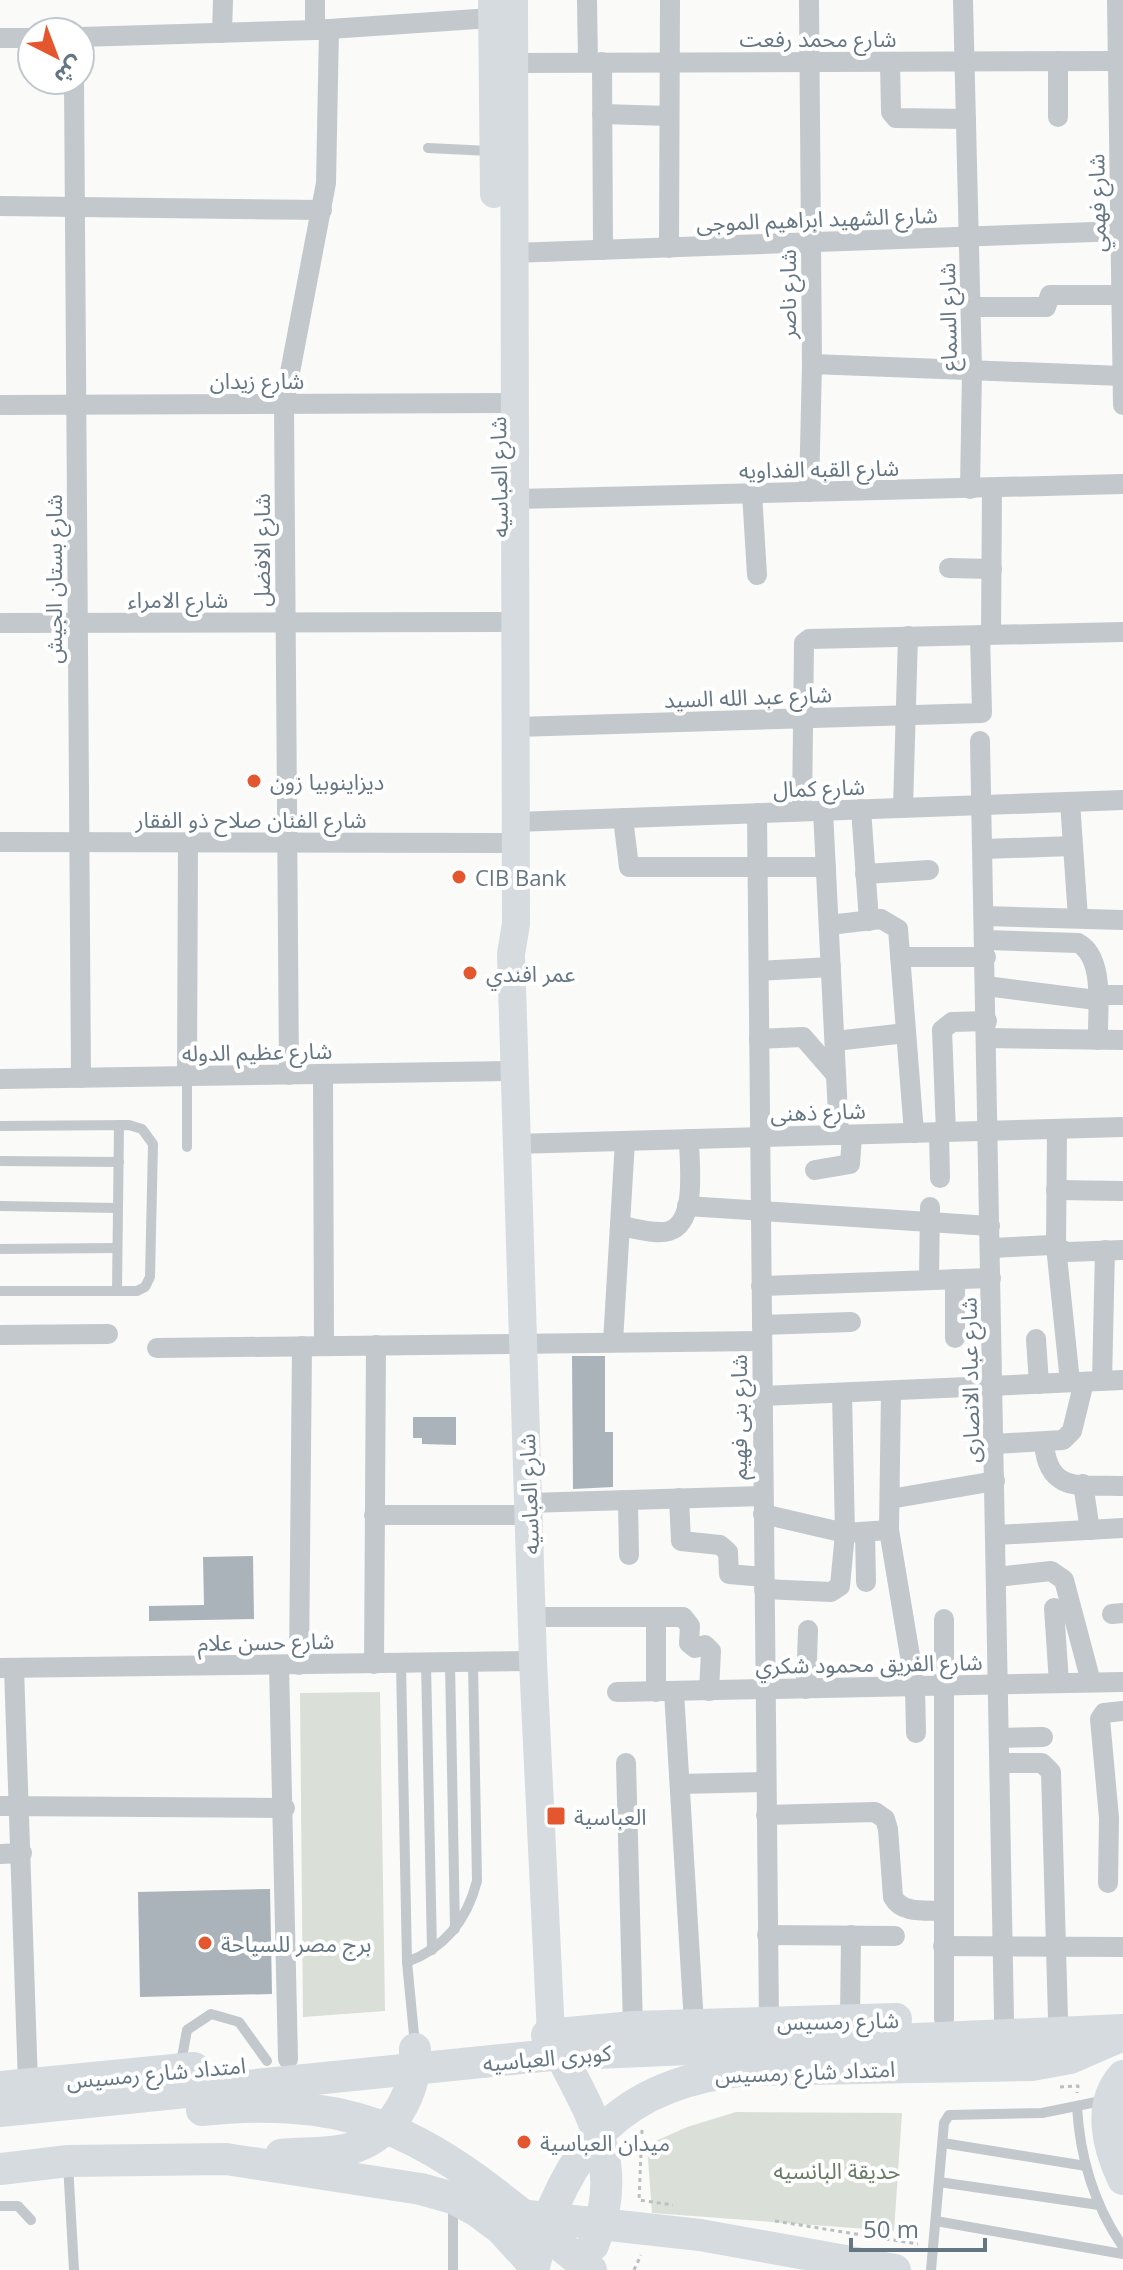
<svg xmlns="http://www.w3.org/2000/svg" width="1123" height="2270" font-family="'Open Sans','Noto Sans Arabic',sans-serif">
  <rect width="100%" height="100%" fill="#fafaf8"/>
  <g fill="#dadfd7">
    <polygon points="380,1692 385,2011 303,2017 300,1693"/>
    <polygon points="736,2112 902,2113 894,2231 652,2213 647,2145 687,2127"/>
  </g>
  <g fill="#aab3b9">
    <polygon points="572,1356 605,1356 605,1432 613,1432 613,1487 573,1489"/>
    <polygon points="413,1417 456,1417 456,1445 422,1444 422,1438 413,1438"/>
    <polygon points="253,1556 254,1619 149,1621 149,1606 204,1605 203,1557"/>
    <polygon points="270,1889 272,1994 140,1997 138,1892"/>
  </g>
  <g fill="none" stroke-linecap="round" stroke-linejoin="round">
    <g stroke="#bbbfc2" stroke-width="3" stroke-dasharray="4 4" stroke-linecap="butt">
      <polyline points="1060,2087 1078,2086 1077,2093"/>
      <polyline points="642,2130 639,2200 673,2205"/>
      <polyline points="775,2221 918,2244"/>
      <polyline points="634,2270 641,2255"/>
    </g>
    <g stroke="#c3c8cc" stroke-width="10">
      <polyline points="428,148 490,151"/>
      <polyline points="187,1076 187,1147"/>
      <polyline points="0,1126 129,1125 142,1129 153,1144 150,1277 145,1287 137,1291 0,1291"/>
      <polyline points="0,1161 119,1162"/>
      <polyline points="0,1206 118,1208"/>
      <polyline points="0,1249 117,1248"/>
      <polyline points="117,1291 119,1125"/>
      <polyline points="426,1663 432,1950"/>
      <polyline points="450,1663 455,1929"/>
      <polyline points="401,1664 407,1962 415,2045"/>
      <path d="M407,1962C445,1948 467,1920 477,1881L473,1663"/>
      <polyline points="181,2063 187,2030 211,2014 239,2022 267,2061"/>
      <path d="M1077,2107C1080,2158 1094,2205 1123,2247"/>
      <polyline points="943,2143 1086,2166"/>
      <polyline points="68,2164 74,2270"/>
      <polyline points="939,2182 1099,2205"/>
      <polyline points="453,2204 453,2270"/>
      <polyline points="0,2206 18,2206 31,2220"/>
      <polyline points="936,2221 1123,2254"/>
      <polyline points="931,2270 944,2123 949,2115 1042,2113 1106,2100"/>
    </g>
    <g stroke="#c3c8cc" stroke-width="20">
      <polyline points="315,0 315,30"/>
      <polyline points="587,0 588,62"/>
      <polyline points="963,0 972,370 970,489"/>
      <polyline points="1117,0 1123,405"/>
      <polyline points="222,33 223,0"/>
      <polyline points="80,37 315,30 506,17"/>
      <polyline points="0,38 32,38"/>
      <polyline points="602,62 603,250"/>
      <polyline points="890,62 891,112 896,118 966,119"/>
      <polyline points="514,63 1123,61"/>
      <polyline points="74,80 81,1078"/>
      <polyline points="602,114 669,116"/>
      <polyline points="1058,117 1058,61"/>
      <polyline points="0,206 322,210"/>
      <polyline points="669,248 670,0"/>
      <polyline points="513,253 1123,231"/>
      <polyline points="971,307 1046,307 1050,295 1123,295"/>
      <polyline points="812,364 1123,376"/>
      <polyline points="0,405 514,403"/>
      <polyline points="809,492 812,364 809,0"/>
      <polyline points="752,493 757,575"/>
      <polyline points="517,499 1123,484"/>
      <polyline points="949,568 992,569"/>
      <polyline points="0,623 500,622"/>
      <polyline points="991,634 992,488"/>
      <polyline points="516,727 982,713 980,635"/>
      <polyline points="980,741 1004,2019"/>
      <polyline points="1070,802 1078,918"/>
      <polyline points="903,808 908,636"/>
      <polyline points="861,809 869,921"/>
      <polyline points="802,811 804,643 809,639 1123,632"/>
      <polyline points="823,811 839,1135"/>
      <polyline points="757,813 769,2021"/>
      <polyline points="623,818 629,867 826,867"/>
      <polyline points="516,822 1123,800"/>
      <polyline points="0,842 502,843"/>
      <polyline points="984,849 1073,846"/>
      <polyline points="865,874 929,870"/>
      <polyline points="985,916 1123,920"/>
      <polyline points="829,925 881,919 898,929 914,1133"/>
      <path d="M986,940L1078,943C1106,958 1097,1012 1098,1040"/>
      <polyline points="900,957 986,957"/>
      <polyline points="759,971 831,967"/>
      <polyline points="986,986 1096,1000"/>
      <polyline points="1096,995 1123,995"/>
      <polyline points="987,1038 1123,1040"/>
      <polyline points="759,1039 803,1037 836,1075"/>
      <polyline points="835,1041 906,1033"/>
      <polyline points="323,1074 324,1345"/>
      <polyline points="289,1075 284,404 326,183 329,29"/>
      <polyline points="187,1076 188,842"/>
      <polyline points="0,1079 514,1071"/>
      <polyline points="1057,1129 1056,1246 1070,1382"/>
      <polyline points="939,1132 940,1178"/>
      <polyline points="946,1132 942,1030 952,1022 987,1021"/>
      <polyline points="515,1144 1123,1127"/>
      <polyline points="815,1170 850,1164 852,1135"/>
      <polyline points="1056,1190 1123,1191"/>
      <polyline points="687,1206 990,1226"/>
      <path d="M620,1226C634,1228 656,1235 669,1231C698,1222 689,1163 689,1139"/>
      <polyline points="991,1248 1052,1245 1067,1252 1123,1250"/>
      <polyline points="955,1279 955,1338"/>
      <polyline points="929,1280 930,1207"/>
      <polyline points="761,1286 991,1278"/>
      <polyline points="762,1325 851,1322"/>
      <polyline points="0,1335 108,1334"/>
      <polyline points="1036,1339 1039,1384"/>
      <polyline points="613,1342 625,1141"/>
      <polyline points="157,1348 762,1341"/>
      <polyline points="1102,1381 1105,1250"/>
      <polyline points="891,1391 889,1530 915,1686 916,1733"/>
      <polyline points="762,1396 1123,1380"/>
      <path d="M1044,1443C1048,1495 1082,1484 1123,1486"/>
      <polyline points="994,1444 1063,1440 1072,1431 1084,1382"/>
      <polyline points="1083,1484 1090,1530"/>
      <polyline points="679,1498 681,1541 720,1545 728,1552 729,1574 764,1577"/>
      <polyline points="890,1499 995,1481"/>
      <polyline points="628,1500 629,1555"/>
      <polyline points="528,1503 763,1496"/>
      <polyline points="763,1514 845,1533 889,1530"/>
      <polyline points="374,1515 528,1515"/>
      <polyline points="865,1532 866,1582"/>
      <polyline points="996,1535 1123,1528"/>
      <polyline points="997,1577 1051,1571 1064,1580 1091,1682"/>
      <polyline points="764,1589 831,1592 840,1586 845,1533 842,1393"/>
      <polyline points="1054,1608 1059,1683"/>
      <polyline points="1112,1614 1123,1613"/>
      <polyline points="533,1617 683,1617 690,1626 689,1643 695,1648 705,1645 711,1651 709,1691"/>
      <polyline points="656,1617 656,1692"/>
      <polyline points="944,1619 944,2019"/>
      <polyline points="374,1664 376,1345"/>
      <polyline points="279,1665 288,2059"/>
      <polyline points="299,1665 302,1346"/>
      <polyline points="0,1668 533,1661"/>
      <polyline points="14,1668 28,2084"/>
      <polyline points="806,1689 808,1630"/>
      <polyline points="617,1692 1123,1682"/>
      <polyline points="674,1692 694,2024"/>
      <polyline points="999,1738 1043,1737"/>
      <polyline points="626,1763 633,2027"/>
      <polyline points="1000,1763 1042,1763 1051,1772 1058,2018"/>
      <polyline points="680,1784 765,1782"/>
      <polyline points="0,1806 285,1808"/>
      <path d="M766,1815L875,1812L885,1819L888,1829L893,1897C902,1914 925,1910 943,1911"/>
      <polyline points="0,1854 22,1853"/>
      <polyline points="1108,1883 1109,1818 1100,1719 1104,1713 1123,1711"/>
      <polyline points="767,1935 895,1936"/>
      <polyline points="943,1946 1123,1947"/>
      <polyline points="850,2019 851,1935"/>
    </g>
    <g stroke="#d6dbdf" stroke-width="28">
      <polyline points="492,0 494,194"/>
      <polyline points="514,0 516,924 511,954 533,1661 551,2035"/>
    </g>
    <g stroke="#d6dbdf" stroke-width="32">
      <polyline points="547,2035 633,2027 896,2019"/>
      <path d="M552,2038C588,2110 628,2162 593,2245"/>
      <path d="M1123,2076C1097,2105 1108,2147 1123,2179"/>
      <polyline points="0,2087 194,2068"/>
      <path d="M202,2110C390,2090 454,2161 591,2270"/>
      <polyline points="0,2111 551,2055 1123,2030"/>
      <path d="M281,2155C301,2153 325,2154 345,2150C392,2139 417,2094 415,2049"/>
      <polyline points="0,2169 68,2161 226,2159 421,2189 453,2198 477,2211 501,2229 534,2265"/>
      <polyline points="528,2216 700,2235 895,2270"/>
      <path d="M533,2270C563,2149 620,2081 749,2070L1032,2065L1070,2058L1116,2038"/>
    </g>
  </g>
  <g fill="#e4572e" stroke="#fff" stroke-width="3">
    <circle cx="254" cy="781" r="8"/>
    <circle cx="459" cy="877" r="8"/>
    <circle cx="470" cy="973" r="8"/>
    <rect x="546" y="1806" width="20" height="20" rx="4"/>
    <circle cx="205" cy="1943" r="8"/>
    <circle cx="524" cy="2142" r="8"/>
  </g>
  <g text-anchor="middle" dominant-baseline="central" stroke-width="8" stroke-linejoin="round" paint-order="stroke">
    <g font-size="22" fill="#657683" stroke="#fff">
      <text x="818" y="38">شارع محمد رفعت</text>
      <text transform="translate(1096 203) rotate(-91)">شارع فهمي</text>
      <text transform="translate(817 218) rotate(-2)">شارع الشهيد ابراهيم الموجى</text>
      <text transform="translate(787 294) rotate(-90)">شارع ناصر</text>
      <text transform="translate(947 317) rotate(-91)">شارع السماع</text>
      <text x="257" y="380">شارع زيدان</text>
      <text transform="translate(819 468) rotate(-1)">شارع القبه الفداويه</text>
      <text transform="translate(498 477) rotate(-91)">شارع العباسيه</text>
      <text transform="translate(261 550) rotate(-90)">شارع الافضل</text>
      <text transform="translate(53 579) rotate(-90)">شارع بستان الجيش</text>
      <text x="178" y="599">شارع الامراء</text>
      <text transform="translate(748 696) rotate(-2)">شارع عبد الله السيد</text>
      <text transform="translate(819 787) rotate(-2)">شارع كمال</text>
      <text x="251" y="819">شارع الفنان صلاح ذو الفقار</text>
      <text transform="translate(257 1051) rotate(-1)">شارع عظيم الدوله</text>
      <text transform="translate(818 1111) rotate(-2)">شارع ذهنى</text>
      <text transform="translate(969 1380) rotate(-91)">شارع عباد الانصارى</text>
      <text transform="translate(738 1417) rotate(-90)">شارع بنى فهيم</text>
      <text transform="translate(528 1494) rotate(-92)">شارع العباسيه</text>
      <text transform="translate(266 1641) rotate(-1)">شارع حسن علام</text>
      <text transform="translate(869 1663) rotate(-1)">شارع الفريق محمود شكري</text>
      <text transform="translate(838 2020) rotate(-1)">شارع رمسيس</text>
      <text transform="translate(547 2057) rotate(-5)">كوبرى العباسيه</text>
      <text transform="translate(805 2071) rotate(-2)">امتداد شارع رمسيس</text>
      <text transform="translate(156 2072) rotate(-5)">امتداد شارع رمسيس</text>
    </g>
    <g font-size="22" fill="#657683" stroke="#fff" text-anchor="start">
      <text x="270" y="781">ديزاينوبيا زون</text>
      <text x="475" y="877">CIB Bank</text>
      <text x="486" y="973">عمر افندي</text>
      <text x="574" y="1816">العباسية</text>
      <text x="221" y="1943">برج مصر للسياحة</text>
      <text x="540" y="2142">ميدان العباسية</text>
    </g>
    <g font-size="22" fill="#687a64" stroke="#fff">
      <text x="837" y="2170">حديقة البانسيه</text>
    </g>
  </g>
  <g transform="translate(56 56) rotate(138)"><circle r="38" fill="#ffffff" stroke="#c1c8cd" stroke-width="2"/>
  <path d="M0-6L14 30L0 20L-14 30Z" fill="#e4572e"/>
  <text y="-12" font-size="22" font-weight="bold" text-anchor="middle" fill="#657683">ش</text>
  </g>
  <path d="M851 2238v12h134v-12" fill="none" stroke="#657683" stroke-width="4"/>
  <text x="863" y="2238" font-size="24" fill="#657683" stroke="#ffffff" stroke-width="6" paint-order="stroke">50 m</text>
</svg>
